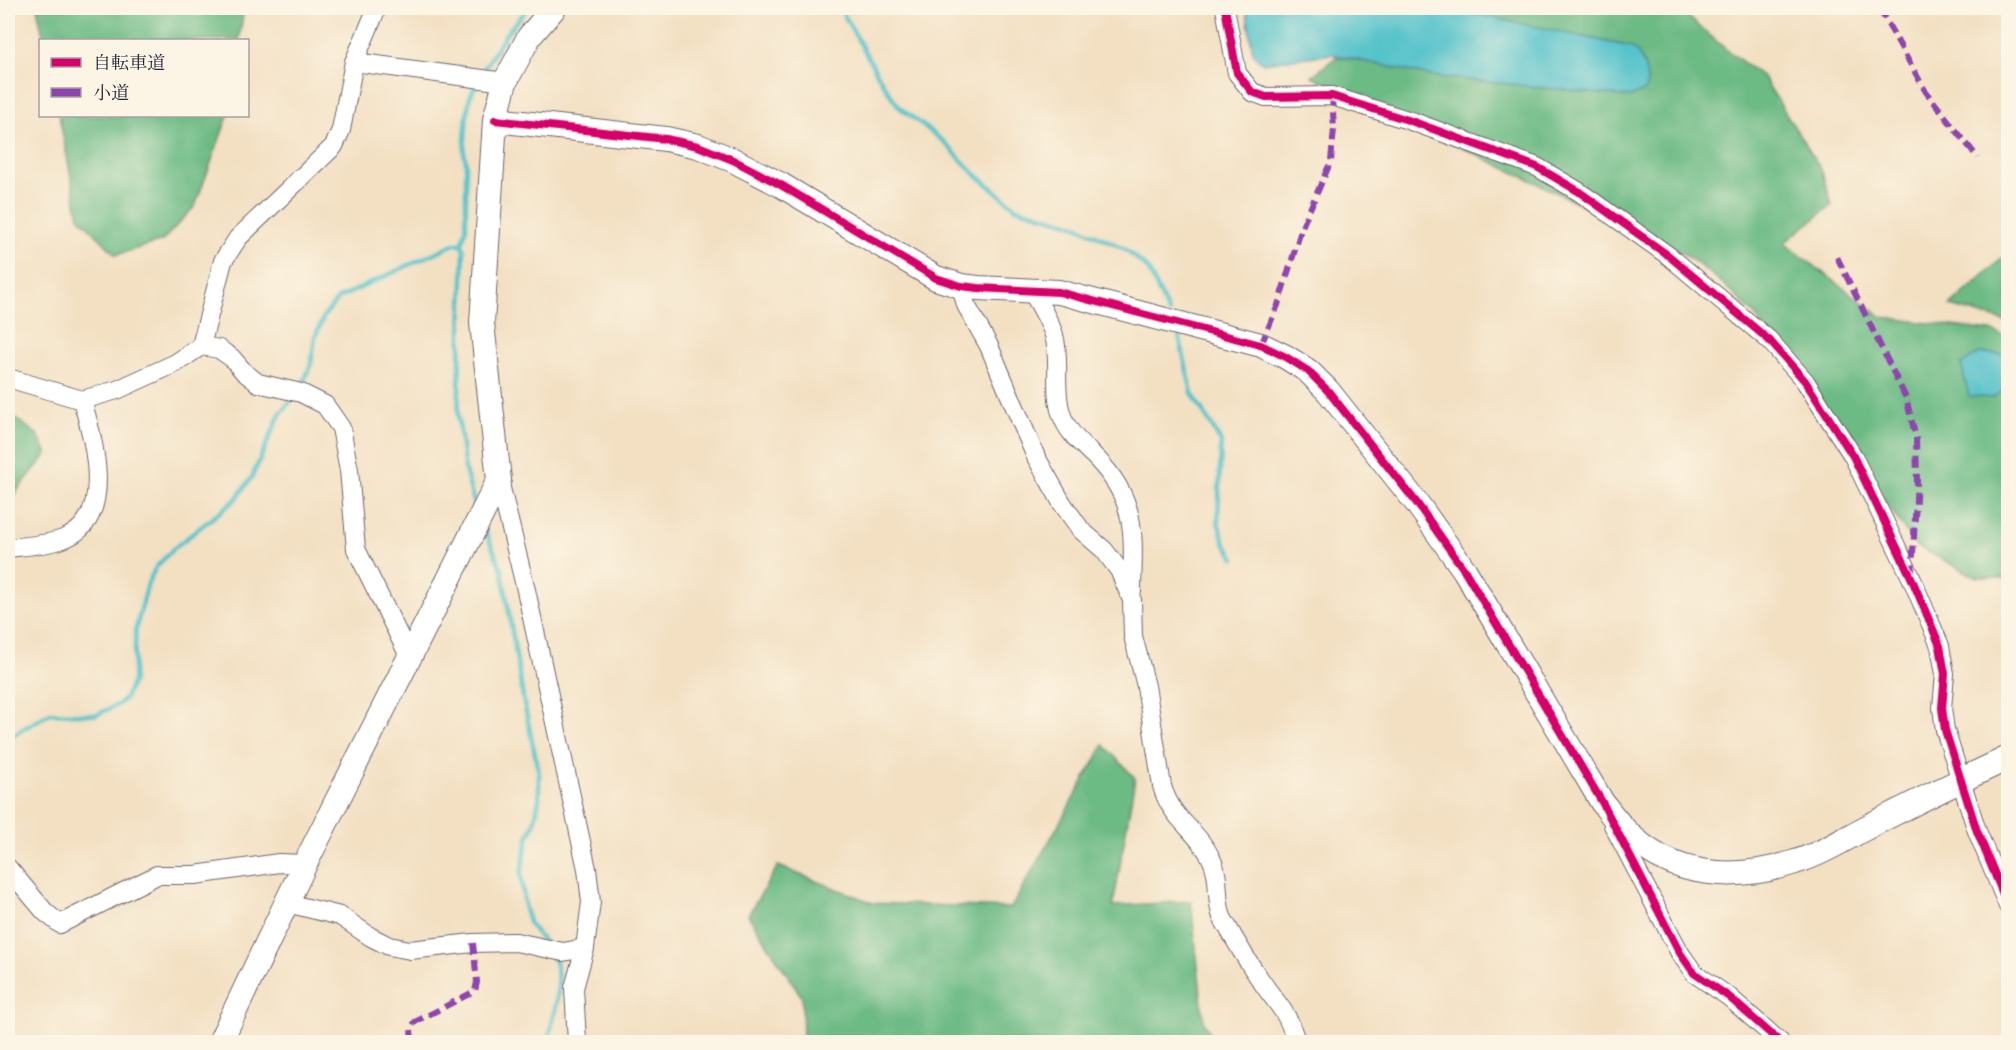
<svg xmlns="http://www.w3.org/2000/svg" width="2016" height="1050" font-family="'Old Standard TT','Noto Serif JP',serif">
  <rect width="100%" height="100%" fill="#fcf5e5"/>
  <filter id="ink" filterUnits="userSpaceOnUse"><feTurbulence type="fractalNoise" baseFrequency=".0167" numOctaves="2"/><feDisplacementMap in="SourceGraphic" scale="12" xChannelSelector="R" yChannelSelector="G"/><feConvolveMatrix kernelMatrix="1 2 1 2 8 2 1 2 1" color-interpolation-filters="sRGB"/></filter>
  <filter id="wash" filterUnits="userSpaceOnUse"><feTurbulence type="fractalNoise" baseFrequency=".008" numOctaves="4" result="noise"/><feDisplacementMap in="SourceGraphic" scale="24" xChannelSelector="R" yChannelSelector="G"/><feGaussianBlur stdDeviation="1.35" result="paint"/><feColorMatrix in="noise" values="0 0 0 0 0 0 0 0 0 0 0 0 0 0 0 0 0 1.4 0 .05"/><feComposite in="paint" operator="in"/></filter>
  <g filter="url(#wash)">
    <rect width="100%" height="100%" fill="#f3e0c3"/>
    <g fill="#6cba84" stroke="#476e60" stroke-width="1.5">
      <polygon points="37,8 244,8 239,40 44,40"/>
      <polygon points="1462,8 1678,8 1728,51 1763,77 1821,169 1832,205 1784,243 1882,317 1991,331 2008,338 2008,578 1976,577 1916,546 1754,314 1721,282 1683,253 1312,76 1336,57 1607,86"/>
      <polygon points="59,116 228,116 195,206 162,241 116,255 79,217"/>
      <polygon points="2008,253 2008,322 1950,306"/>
      <polygon points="8,413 38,435 47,454 8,502"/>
      <polygon points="1104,745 1135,778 1113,906 1191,901 1204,1023 1215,1042 803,1042 802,997 748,915 778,866 873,903 1011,908"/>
    </g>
    <g fill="#56c3cb" stroke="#3c7283" stroke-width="1.5">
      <path d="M1246,8H1448L1631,47C1644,56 1649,75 1646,90L1630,97L1431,76L1331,54L1263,63L1253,54Z"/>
      <polygon points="1980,353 2008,355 2008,388 1992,398 1969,396 1961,364"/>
    </g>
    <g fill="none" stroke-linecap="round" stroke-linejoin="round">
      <g stroke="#56c3cb" stroke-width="4.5">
        <polyline points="840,8 882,82 899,107 943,141 974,173 1016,208 1075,225 1125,249 1148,269 1169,313"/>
        <polyline points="481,74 506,34 528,8"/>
        <polyline points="1178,331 1192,393 1221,442 1218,522 1225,544 1235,558"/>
        <polyline points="301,388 311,364 315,337 324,316 339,298 454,244 462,244"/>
        <polyline points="475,506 465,470 458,415 464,251 462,244 466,228 466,162 464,152 467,115 470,97 477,82"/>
        <polyline points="484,528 502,570 523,698 539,773 539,800 534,824 528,837 521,874 525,909 530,925 544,942"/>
        <polyline points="8,738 50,713 96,715 119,704 125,698 133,681 136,628 148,583 156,567 173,549 235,500 252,477 280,414 294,397"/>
        <path d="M548,1042C554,1014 565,981 552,954"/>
      </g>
    </g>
  </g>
  <g filter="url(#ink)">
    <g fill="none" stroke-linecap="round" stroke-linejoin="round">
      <defs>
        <g id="minor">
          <polyline points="1225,8 1237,73 1252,92 1266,97 1332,96 1411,121 1537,167 1578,191 1669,256 1769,340 1805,381 1853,456 1911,577 1940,646 1945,674 1942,708 1945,730 1977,831 2008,906"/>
          <polyline points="354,62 505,82"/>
          <path d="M961,286L966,305L989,346L1036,457L1062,503L1081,530L1104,550L1119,570L1132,600L1133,636L1146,686L1162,786C1172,821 1197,829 1211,858C1221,877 1215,898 1222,917C1234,939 1247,961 1262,982C1278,1006 1288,1011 1296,1042"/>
          <path d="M1031,290C1039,304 1049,319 1054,335C1061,360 1053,388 1061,413C1067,433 1083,445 1097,459C1139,503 1133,537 1132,592"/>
          <polyline points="201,346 219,349 232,358 244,372 258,383 301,393 325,405 341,428 349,470 356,549 410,658"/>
          <polyline points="8,378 82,400 117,390 176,363 201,346 223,261 238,238 334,146 341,130 354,62 377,8"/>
          <polyline points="499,480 526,590 587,869 591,902 585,948 574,988 577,1042"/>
          <path d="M8,548C25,546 47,545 63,539C116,520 94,440 82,400"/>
          <polyline points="1613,825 1680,953 1694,973 1729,997 1780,1042"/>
          <polyline points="8,868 45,912 60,924 157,875 195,875 279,863 305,864"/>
          <polyline points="287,903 340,916 371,937 389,946 410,950 473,943 516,942 563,952 585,948"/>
        </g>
        <g id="tertiary">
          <path d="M495,120L666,139L698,146L733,160L781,185L936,278L961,286L978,288L1059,292L1261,345L1286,357L1308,371L1328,391L1416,502L1465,571L1602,802C1609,811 1616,821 1625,830C1670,878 1735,882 1795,862C1822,854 1848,837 1873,824C1918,801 1963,779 2008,758"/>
          <polyline points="220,1042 305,864 499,480 482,323 495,120 505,82 529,37 554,8"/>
        </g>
      </defs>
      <use href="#minor" stroke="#6b646b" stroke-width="20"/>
      <use href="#tertiary" stroke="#6b646b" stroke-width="26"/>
      <use href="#minor" stroke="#fff" stroke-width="18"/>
      <use href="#tertiary" stroke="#fff" stroke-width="24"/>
      <g stroke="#8e44ad" stroke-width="6" stroke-dasharray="12 6" stroke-linecap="butt">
        <polyline points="1879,8 1926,92 1978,158"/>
        <polyline points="1837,257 1906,398 1916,438 1917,480 1912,573"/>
        <polyline points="1261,345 1278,305 1302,227 1331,161 1334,129 1332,96"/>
        <polyline points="412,1042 411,1029 415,1022 475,991 477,982 473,943"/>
      </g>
      <defs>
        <g id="cycleway">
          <polyline points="1225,8 1237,73 1252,92 1266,97 1332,96 1411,121 1537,167 1578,191 1669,256 1769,340 1805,381 1853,456 1911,577 1940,646 1945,674 1942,708 1945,730 1977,831 2008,906"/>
          <polyline points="495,120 666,139 698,146 733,160 781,185 936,278 961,286 978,288 1059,292 1261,345 1286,357 1308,371 1328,391 1416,502 1465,571 1602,802 1680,953 1694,973 1729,997 1780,1042"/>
        </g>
      </defs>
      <use href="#cycleway" stroke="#fcf5e5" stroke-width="11"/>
      <use href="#cycleway" stroke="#d6006c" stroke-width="8"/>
    </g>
  </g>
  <rect width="2016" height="1050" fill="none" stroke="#fcf5e5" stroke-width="30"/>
  <rect x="39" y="39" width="210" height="78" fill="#fcf5e5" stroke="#a5a1a1" stroke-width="1.5"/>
  <rect x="51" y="58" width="30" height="9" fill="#d6006c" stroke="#a5a1a1" stroke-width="1.5"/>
  <text x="93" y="69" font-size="18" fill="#22223b">自転車道</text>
  <rect x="51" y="88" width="30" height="9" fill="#8e44ad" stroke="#a5a1a1" stroke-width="1.5"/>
  <text x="93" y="99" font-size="18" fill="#22223b">小道</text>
</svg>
